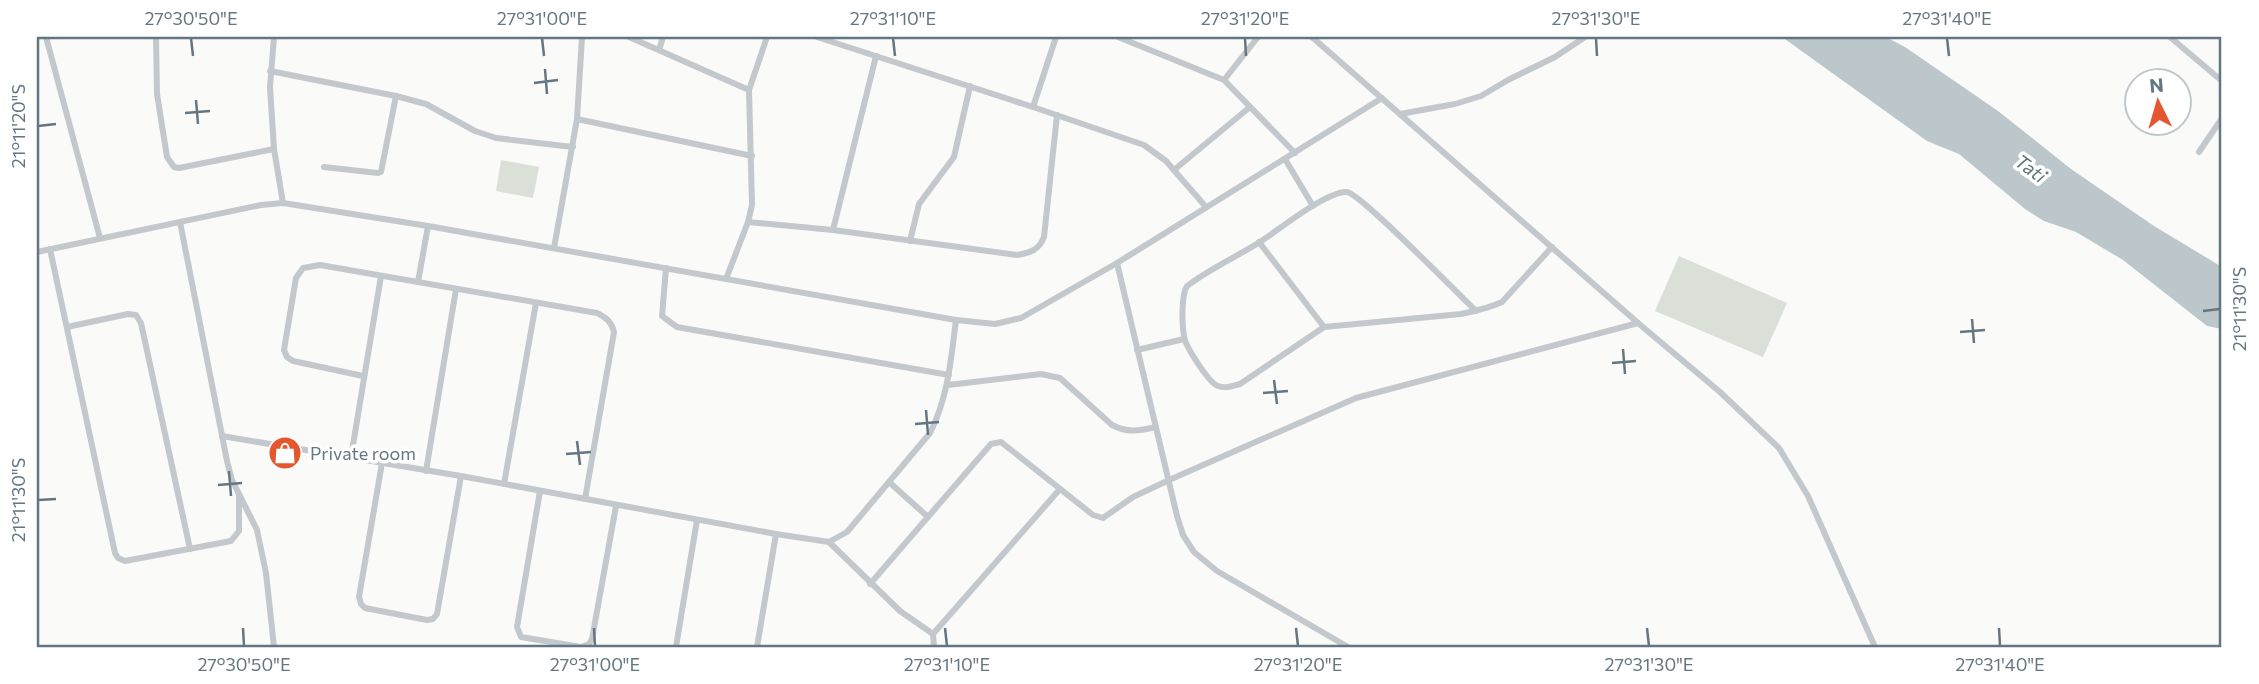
<svg xmlns="http://www.w3.org/2000/svg" width="2259" height="684" font-family="Commissioner,sans-serif">
  <rect width="100%" height="100%" fill="#fafaf8"/>
  <g fill="#dadfd7">
    <polygon points="501,160 539,167 533,198 496,191"/>
    <polygon points="1679,256 1787,303 1763,357 1655,311"/>
  </g>
  <polygon fill="#bbc7cb" points="1782,37 1886,37 1905,47 1998,111 2071,169 2154,226 2222,267 2222,329 2207,326 2123,260 2076,232 2044,221 2025,209 1959,154 1927,141"/>
  <g fill="none" stroke-linecap="round" stroke-linejoin="round">
    <g stroke="#c3c8cc" stroke-width="6">
      <polyline points="46,37 100,238"/>
      <polyline points="156,37 157,94 167,157 174,167 179,168 274,149 283,203"/>
      <polyline points="629,37 749,90"/>
      <polyline points="817,37 1033,107 1144,145 1166,161 1206,207"/>
      <polyline points="1118,37 1224,80 1295,153"/>
      <polyline points="1312,37 1638,323 1720,392 1779,448 1808,496 1875,647"/>
      <polyline points="2170,37 2222,81"/>
      <polyline points="659,50 663,37"/>
      <polyline points="270,71 396,96 426,104 475,131 496,138 573,147"/>
      <polyline points="1224,80 1258,37"/>
      <polyline points="1033,107 1056,37"/>
      <polyline points="1400,114 1455,104 1481,96 1508,80 1555,57 1585,37"/>
      <polyline points="577,119 752,156"/>
      <polyline points="274,149 270,87 274,37"/>
      <polyline points="2199,152 2222,118"/>
      <polyline points="1285,159 1313,206"/>
      <polyline points="324,167 378,173 381,172 396,96"/>
      <polyline points="1174,170 1250,107"/>
      <polyline points="180,222 227,461 232,480 257,530 266,573 274,647"/>
      <path d="M748,222L833,230L1017,255C1030,253 1039,250 1044,237L1057,115"/>
      <polyline points="833,230 876,56"/>
      <polyline points="910,241 919,204 954,157 970,86"/>
      <polyline points="1259,242 1324,327"/>
      <polyline points="554,248 577,119 582,37"/>
      <polyline points="50,249 115,553 118,558 125,561 231,541 239,531 239,495"/>
      <polyline points="37,252 261,205 283,203 428,226 956,320 995,324 1021,318 1117,263 1382,98"/>
      <polyline points="1117,263 1177,516 1183,535 1194,552 1217,571 1348,647"/>
      <polyline points="666,268 662,316 677,327 949,375"/>
      <polyline points="726,279 748,222 752,205 749,90 767,37"/>
      <polyline points="418,282 428,226"/>
      <path d="M1476,311C1459,295 1361,194 1347,192C1328,190 1277,231 1260,242C1236,257 1209,269 1187,286C1181,295 1182,325 1184,336C1185,346 1209,383 1218,386C1226,389 1232,386 1240,384L1324,327L1461,314C1476,311 1489,308 1502,302L1552,247"/>
      <polyline points="67,327 128,314 136,315 141,323 190,549"/>
      <polyline points="1137,350 1184,339"/>
      <path d="M363,376L293,361L287,357L284,350L296,278L303,268L320,265L597,313C606,317 612,322 614,332L585,499"/>
      <path d="M948,385L1041,374L1060,378L1112,425C1127,433 1139,431 1156,427"/>
      <path d="M222,436L461,476L776,534L829,542L847,532L930,433C948,398 951,359 956,320"/>
      <polyline points="351,457 381,276"/>
      <polyline points="382,463 359,597 361,604 365,608 427,620 433,619 437,614 461,476"/>
      <polyline points="426,471 456,289"/>
      <polyline points="889,482 928,517"/>
      <polyline points="504,484 536,303"/>
      <polyline points="540,491 517,627 521,637 581,647 589,644 592,639 616,506"/>
      <polyline points="829,542 900,611 933,634 934,647"/>
      <polyline points="870,584 991,444 1001,442 1093,515 1103,518 1133,497 1169,480 1356,398 1638,323"/>
      <polyline points="933,634 1060,489"/>
      <polyline points="676,647 697,520"/>
      <polyline points="757,647 776,534"/>
    </g>
  </g>
  <path fill="none" stroke="#657683" stroke-width="2.5" d="M191,38L193,56M542,38L544,56M893,38L895,56M1245,38L1246,56M1596,38L1597,56M1947,38L1949,56M545,69L547,94M534,83L558,80M196,100L198,124M185,113L210,111M38,126L56,124M2203,311L2220,309M1972,319L1974,343M1960,332L1985,330M1623,349L1625,374M1612,363L1636,361M1274,380L1277,404M1263,393L1288,391M926,410L928,435M915,424L939,422M577,441L580,465M566,454L591,452M229,471L231,496M218,485L242,483M38,500L56,499M243,628L244,646M594,628L595,646M945,628L947,646M1296,628L1298,646M1647,628L1649,646M1999,628L2000,646"/>
  <defs>
    <symbol id="shop-disc" viewBox="-11 -11 22 22"><circle r="9.5" fill="#e4572e" stroke="#fff"/><path d="M-5-2.5h2.3a2.7 3.5 0 0 1 5.4 0H5L5.5 6h-11ZM-1.5-2.5h3a1.5 2.3 0 0 0-3 0Z" fill="#fff"/></symbol>
  </defs>
  <g fill-rule="evenodd">
    <use href="#shop-disc" x="266" y="434" width="38" height="38"/>
  </g>
  <g text-anchor="middle" dominant-baseline="central" stroke-width="7" stroke-linejoin="round" paint-order="stroke">
    <g font-size="18" fill="#657683" stroke="#fff" text-anchor="start">
      <text x="310" y="453">Private room</text>
    </g>
    <g font-size="19" font-style="italic" fill="#60757c" stroke="#fff">
      <text transform="translate(2031 168) rotate(36)">Tati</text>
    </g>
  </g>
  <rect width="2259" height="684" fill="none" stroke="#ffffff" stroke-width="77"/>
  <g transform="translate(2158 102) rotate(355)"><circle r="33" fill="#ffffff" stroke="#c1c8cd" stroke-width="2"/>
  <path d="M0-5L12 26L0 18L-12 26Z" fill="#e4572e"/>
  <text y="-10" font-size="19" font-weight="bold" text-anchor="middle" fill="#657683">N</text>
  </g>
  <rect x="38" y="38" width="2182" height="608" fill="none" stroke="#657683" stroke-width="2.5"/>
  <g font-size="18" text-anchor="middle" fill="#657683">
    <text x="191" y="25">27°30'50"E</text>
    <text x="542" y="25">27°31'00"E</text>
    <text x="893" y="25">27°31'10"E</text>
    <text x="1245" y="25">27°31'20"E</text>
    <text x="1596" y="25">27°31'30"E</text>
    <text x="1947" y="25">27°31'40"E</text>
    <text transform="translate(19 126) rotate(-90)" y="6">21°11'20"S</text>
    <text transform="translate(2240 309) rotate(-90)" y="6">21°11'30"S</text>
    <text transform="translate(19 500) rotate(-90)" y="6">21°11'30"S</text>
    <text x="244" y="671">27°30'50"E</text>
    <text x="595" y="671">27°31'00"E</text>
    <text x="947" y="671">27°31'10"E</text>
    <text x="1298" y="671">27°31'20"E</text>
    <text x="1649" y="671">27°31'30"E</text>
    <text x="2000" y="671">27°31'40"E</text>
  </g>
</svg>
